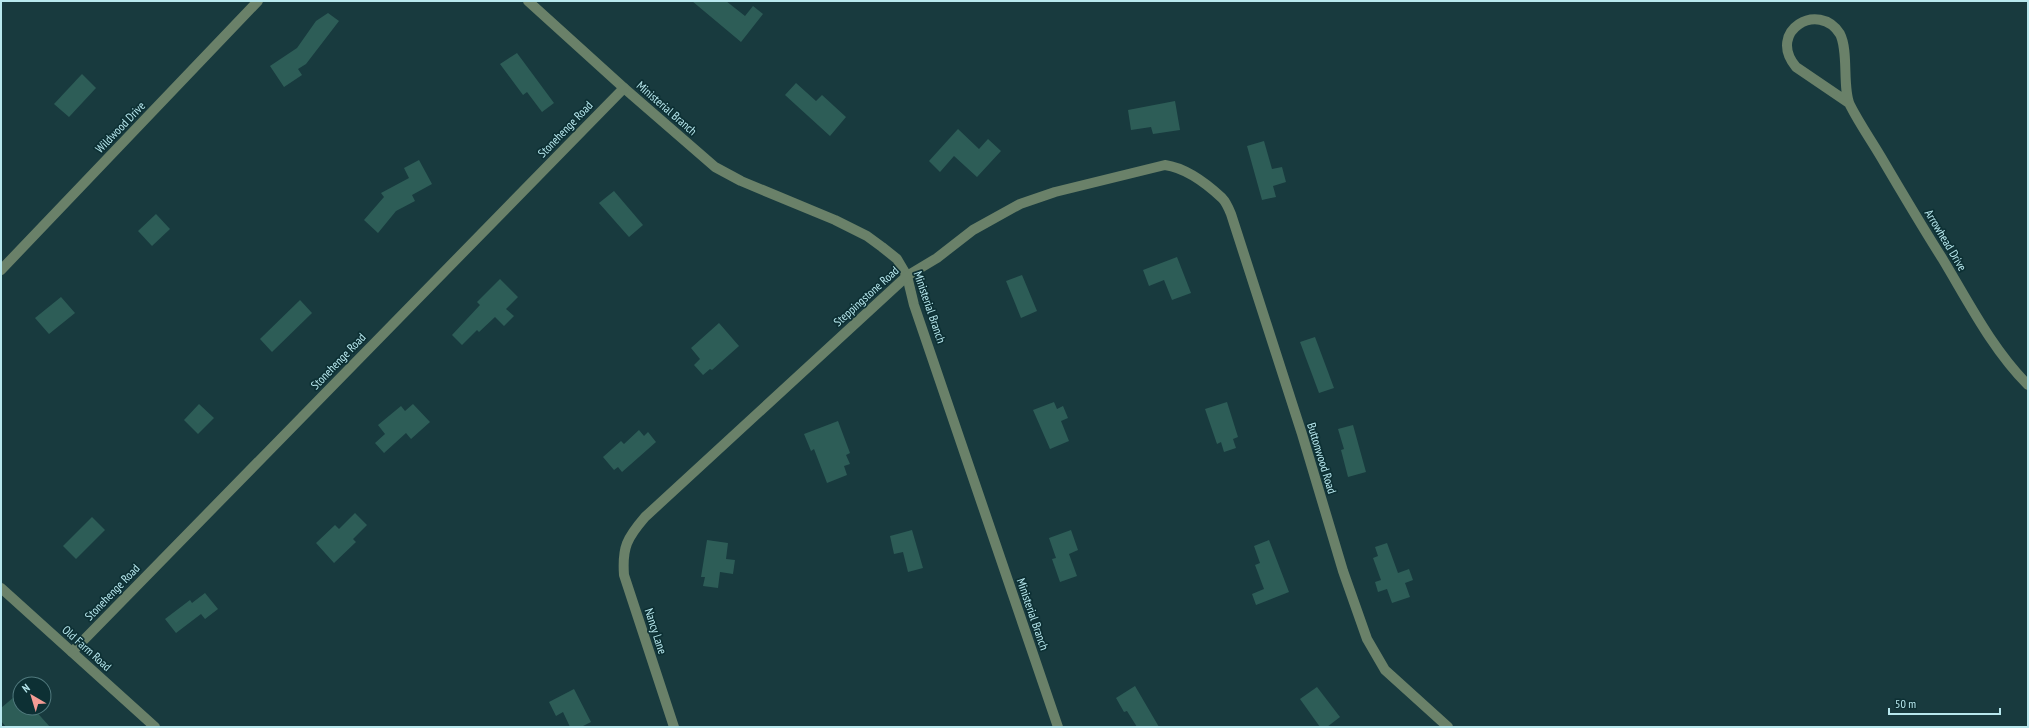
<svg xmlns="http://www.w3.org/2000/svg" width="2029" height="728" font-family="'PT Sans Narrow',sans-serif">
  <rect width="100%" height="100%" fill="#183a3e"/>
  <g fill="#2d5d57">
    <polygon points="692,1 726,1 745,16 753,6 763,14 741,42"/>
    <polygon points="328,13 339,21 306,64 298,69 302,75 284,87 270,66 297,48 316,21"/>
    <polygon points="517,53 554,103 542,112 527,92 523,95 500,64"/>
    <polygon points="82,74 96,88 69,117 54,104"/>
    <polygon points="796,83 816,101 822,95 846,117 830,136 785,95"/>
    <polygon points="1175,101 1180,130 1153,134 1151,127 1131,130 1128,110"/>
    <polygon points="958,129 979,149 988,139 1001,151 977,177 954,156 940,172 929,161"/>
    <polygon points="1264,141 1272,169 1282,167 1286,182 1273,186 1276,197 1262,200 1247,146"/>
    <polygon points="419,160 432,184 412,195 415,201 396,211 378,233 364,220 384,197 381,193 409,178 404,168"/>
    <polygon points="614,191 643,225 629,237 599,203"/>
    <polygon points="156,214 170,229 152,246 138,231"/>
    <polygon points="1177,257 1191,293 1172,300 1164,280 1149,286 1143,270"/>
    <polygon points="1022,275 1037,311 1021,318 1006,281"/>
    <polygon points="500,279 518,297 506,309 514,316 504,326 495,317 479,332 477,330 462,345 452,335 480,305 477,302"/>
    <polygon points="61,297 75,313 49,334 35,318"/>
    <polygon points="300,300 312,313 272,352 260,339"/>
    <polygon points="719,323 739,346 712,370 710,369 703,375 694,365 700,359 691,348"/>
    <polygon points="1315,337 1334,388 1319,393 1300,342"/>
    <polygon points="1054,402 1057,409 1063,406 1068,418 1061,421 1069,441 1050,449 1033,410"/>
    <polygon points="1227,402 1238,437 1233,439 1236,448 1224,452 1221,442 1217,444 1205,409"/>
    <polygon points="199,404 214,418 198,434 184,420"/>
    <polygon points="413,404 430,422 411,439 406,433 384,453 375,443 385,434 378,425 401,406 405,411"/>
    <polygon points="838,421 850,453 846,455 850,464 844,466 847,475 827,483 814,449 811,451 804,434"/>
    <polygon points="1353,425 1366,472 1348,477 1341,450 1344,449 1338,429"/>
    <polygon points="639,430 644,436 648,432 656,442 622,472 618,467 614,470 603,457 621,441 624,444"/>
    <polygon points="355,513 367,525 353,539 356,542 334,563 316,543 335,525 339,529"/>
    <polygon points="92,517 105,530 76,559 63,546"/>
    <polygon points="912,530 923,568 908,572 903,552 894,554 890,536"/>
    <polygon points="1071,530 1078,550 1069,554 1077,576 1060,582 1052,559 1056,558 1049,538"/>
    <polygon points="707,540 728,543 726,559 735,560 733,574 720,572 718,588 703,586 705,577 701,577"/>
    <polygon points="1269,540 1289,592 1256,605 1252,594 1264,589 1255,565 1260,563 1254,546"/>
    <polygon points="1387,543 1398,573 1409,569 1413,580 1405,583 1410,597 1392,603 1387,589 1378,592 1375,582 1381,580 1373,558 1378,556 1375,547"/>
    <polygon points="205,593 218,609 205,619 201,614 176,633 165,619 190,600 192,603"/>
    <polygon points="1135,686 1159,727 1137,727 1127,711 1124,712 1116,698"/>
    <polygon points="1317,687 1340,717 1327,727 1320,727 1300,699"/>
    <polygon points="574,689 591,722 581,727 570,727 563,712 556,716 549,702"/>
    <polygon points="20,692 20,708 33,708 50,727 6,727 1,721 1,708"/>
  </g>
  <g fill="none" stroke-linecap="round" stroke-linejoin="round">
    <g stroke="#6a8169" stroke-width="10">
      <polyline points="528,1 624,88 715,167 741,181 835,220 867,236 882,247 897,259 907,276 914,305 1058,727"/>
      <path d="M1849,103L1796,67C1766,31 1819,0 1840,34C1849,51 1842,89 1850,105C1859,123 1871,140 1881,157C1901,191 1921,225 1942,258C1968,301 1992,349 2028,385"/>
      <polyline points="1,270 258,1"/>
      <polyline points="1,588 155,727"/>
      <polyline points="72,652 624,88"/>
      <path d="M674,727L624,575C622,547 627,538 645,517L907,276L937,258L973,230L1020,204L1055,192L1165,165C1186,168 1206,183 1222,198C1226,202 1229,209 1231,214L1302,434L1343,571L1367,639L1385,670L1448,727"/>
    </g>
  </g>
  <g text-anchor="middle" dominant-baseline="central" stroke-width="3.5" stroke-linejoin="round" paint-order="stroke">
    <g font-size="12" fill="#b8e8ee" stroke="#0d3034">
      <text transform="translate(667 108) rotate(41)">Ministerial Branch</text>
      <text transform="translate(120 127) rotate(-46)">Wildwood Drive</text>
      <text transform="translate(565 129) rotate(-46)">Stonehenge Road</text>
      <text transform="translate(1946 240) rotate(59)">Arrowhead Drive</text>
      <text transform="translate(866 296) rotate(-42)">Steppingstone Road</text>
      <text transform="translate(930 307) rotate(71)">Ministerial Branch</text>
      <text transform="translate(338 361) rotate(-46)">Stonehenge Road</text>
      <text transform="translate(1322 458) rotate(73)">Buttonwood Road</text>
      <text transform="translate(112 592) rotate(-46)">Stonehenge Road</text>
      <text transform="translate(1033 614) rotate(71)">Ministerial Branch</text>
      <text transform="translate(656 631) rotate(72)">Nancy Lane</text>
      <text transform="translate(87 648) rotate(42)">Old Farm Road</text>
    </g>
  </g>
  <rect width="2029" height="728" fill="none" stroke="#b8e8ee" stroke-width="4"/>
  <g transform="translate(32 696) rotate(322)"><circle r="19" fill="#0d3034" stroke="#517a7e"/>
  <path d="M0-3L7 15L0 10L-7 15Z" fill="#f59c95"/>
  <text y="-6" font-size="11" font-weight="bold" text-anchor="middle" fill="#b8e8ee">N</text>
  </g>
  <path d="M1889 708v6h111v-6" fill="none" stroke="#b8e8ee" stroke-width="2"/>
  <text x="1895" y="708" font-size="12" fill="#b8e8ee" stroke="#0d3034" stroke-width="3" paint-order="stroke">50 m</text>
</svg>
